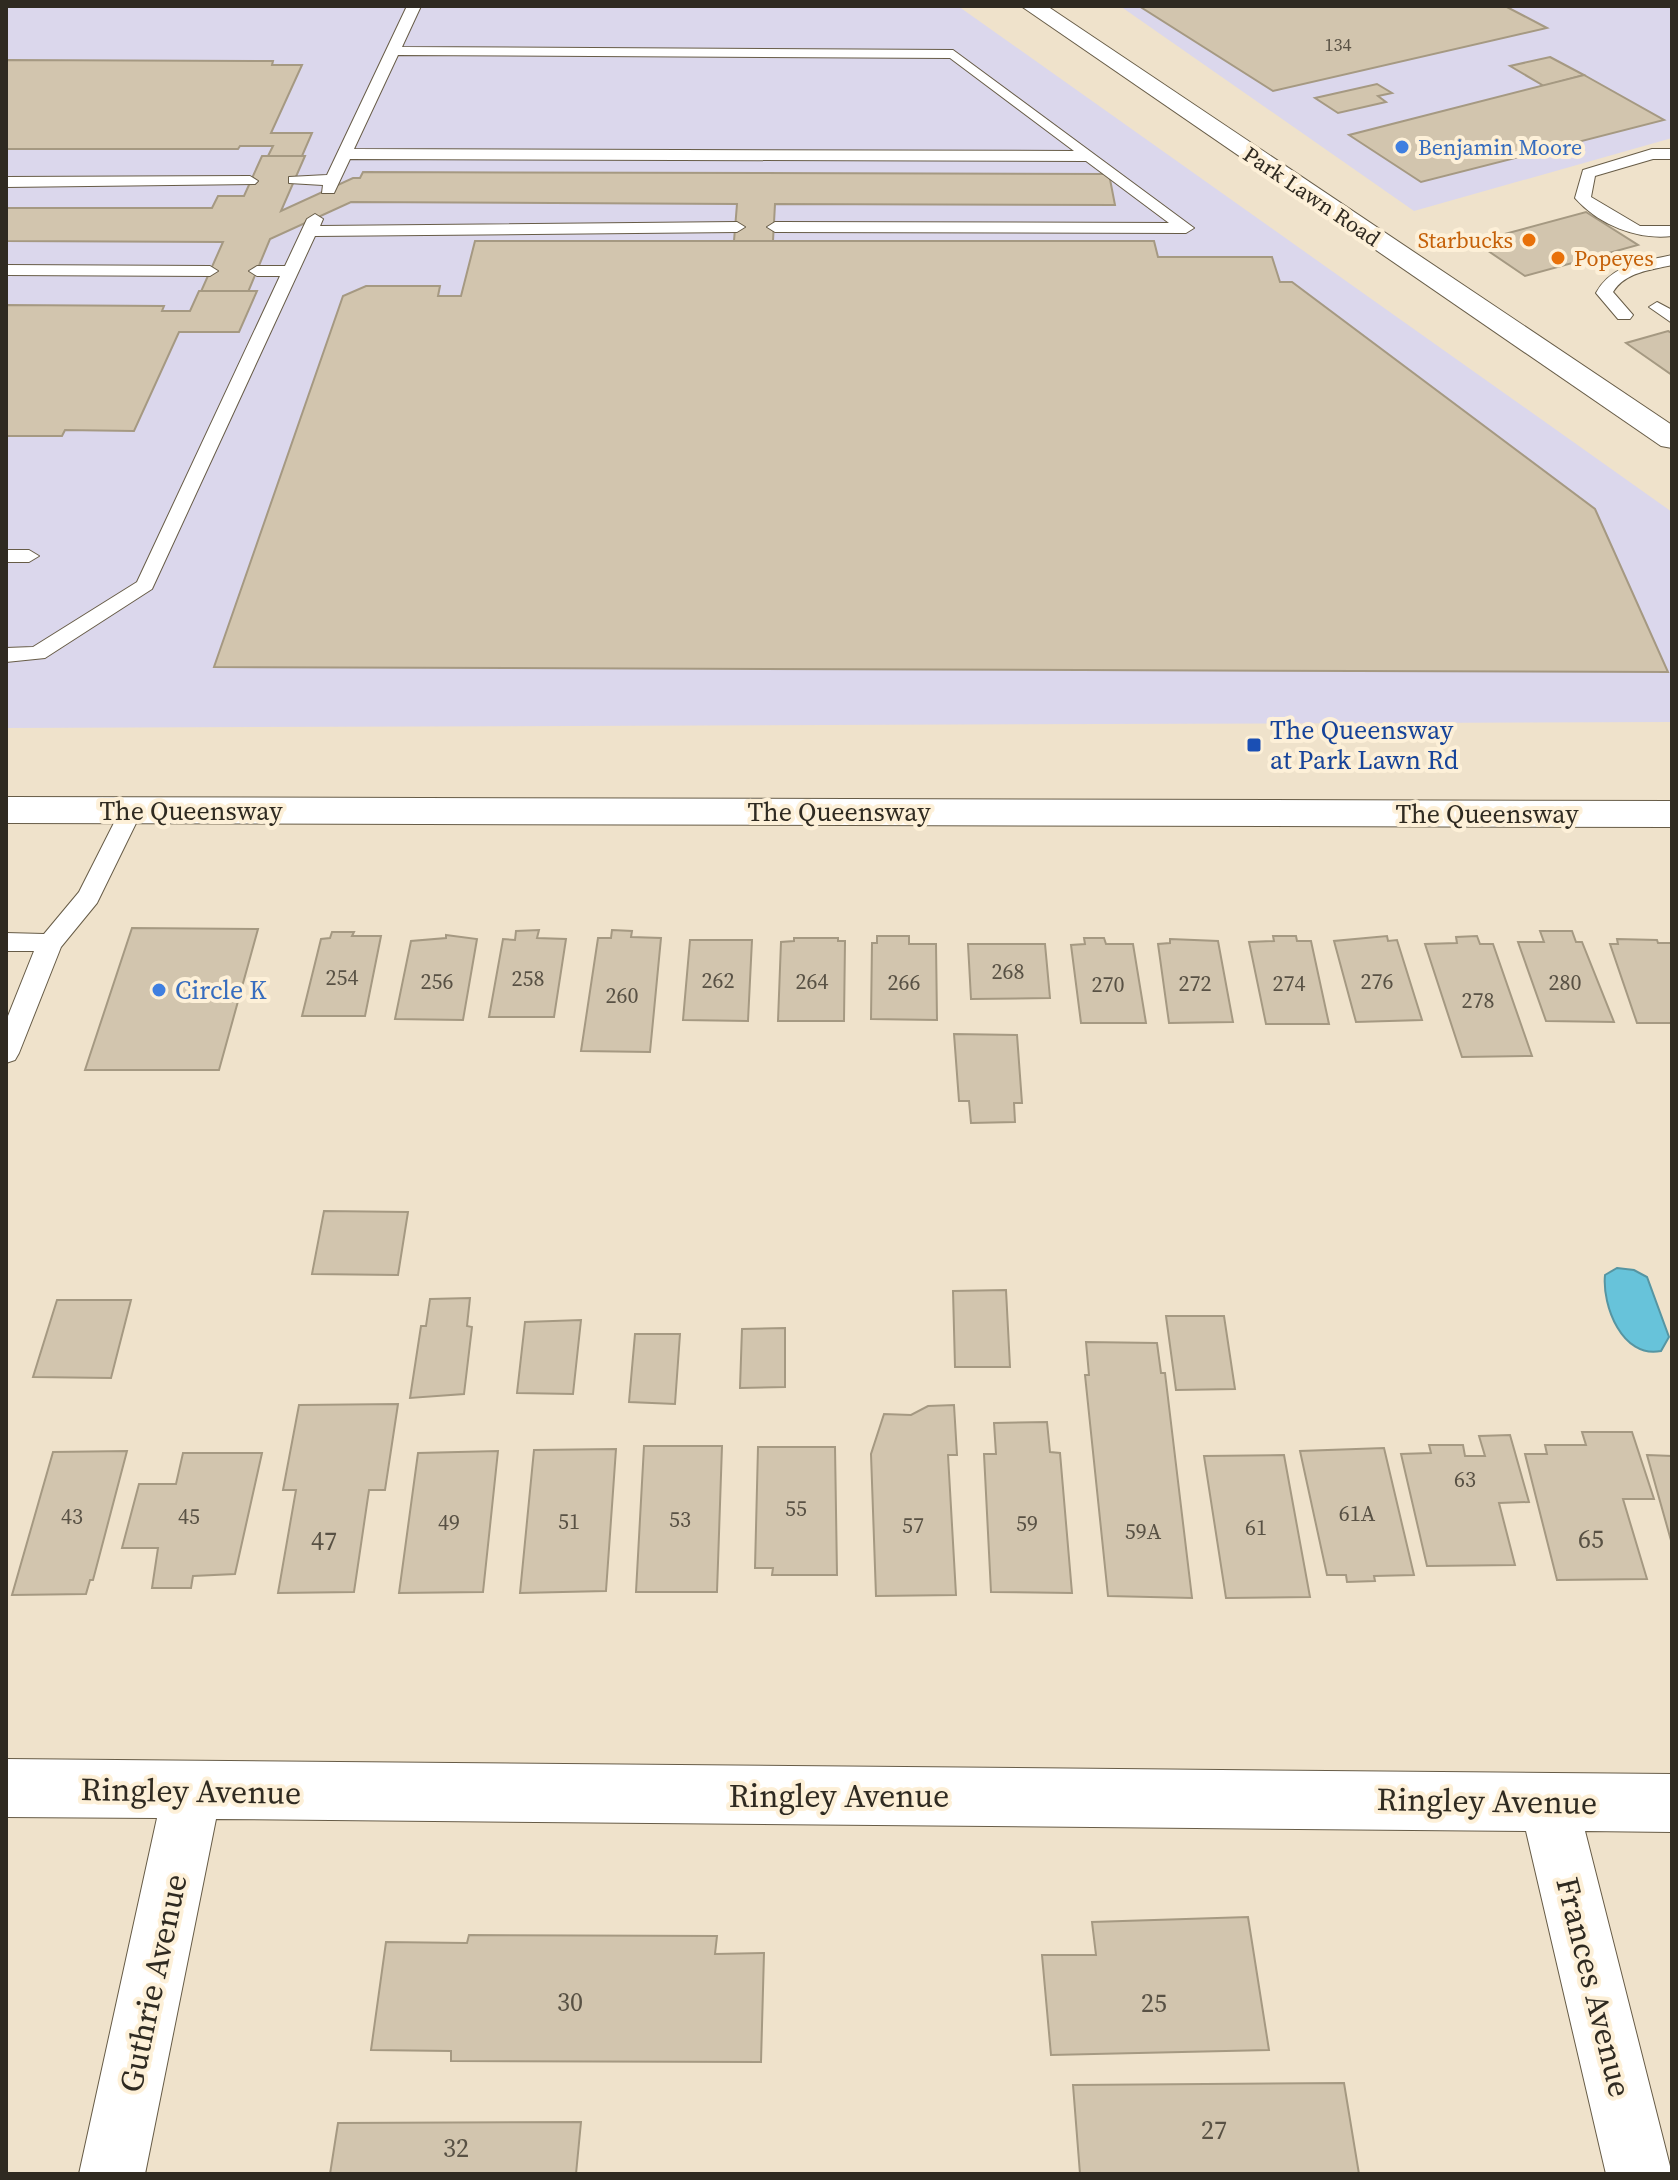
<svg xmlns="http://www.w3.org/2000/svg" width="1678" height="2180" font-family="'Source Serif 4',serif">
  <rect width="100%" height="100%" fill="#efe2cb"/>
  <g fill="#dbd7ec">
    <polygon points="6,6 958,6 1672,512 1672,722 6,728"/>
    <polygon points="1120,6 1672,6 1672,138 1414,211"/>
  </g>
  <path fill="#67c3da" stroke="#5695a2" stroke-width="2" d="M1617,1268L1634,1270L1647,1277L1669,1337L1661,1351C1622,1359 1602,1305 1605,1275Z"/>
  <g fill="#d2c5ae" stroke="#a59982" stroke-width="2">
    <polygon points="1139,6 1505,6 1547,28 1273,91"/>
    <polygon points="1550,57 1584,75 1544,86 1510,66"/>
    <polygon points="6,60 273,61 272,65 302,65 271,133 312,133 302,156 268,156 273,146 240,146 238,149 6,149"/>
    <polygon points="1584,75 1664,120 1421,182 1349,135"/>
    <polygon points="1377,84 1392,93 1378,96 1386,102 1338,113 1315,98"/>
    <polygon points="262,156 305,156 281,211 353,178 360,178 363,172 1109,174 1115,205 775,204 773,241 734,241 737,204 351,202 270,239 246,297 199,296 223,242 6,241 6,208 212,208 218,196 244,196"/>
    <polygon points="1586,212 1638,245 1525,276 1475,242"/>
    <polygon points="475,241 1154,241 1158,257 1272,257 1280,282 1292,282 1595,509 1668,672 214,667 343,296 366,286 440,286 438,296 461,296"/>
    <polygon points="199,291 257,291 239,332 179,332 134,431 65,430 62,436 6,436 6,305 164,306 162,311 190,311"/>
    <polygon points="1668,331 1672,333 1672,375 1626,343"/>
    <polygon points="132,928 258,929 219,1070 85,1070"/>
    <polygon points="539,930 537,938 566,939 554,1017 489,1017 503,939 515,940 516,931"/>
    <polygon points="612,930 632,931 631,937 661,938 650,1052 581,1051 598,938 611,938"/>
    <polygon points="1540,931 1572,931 1576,942 1582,942 1614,1022 1546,1021 1518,942 1544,942"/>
    <polygon points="332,932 354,932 352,936 381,936 365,1016 302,1016 321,939 330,938"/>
    <polygon points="446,935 477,939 463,1020 395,1019 411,941 446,938"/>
    <polygon points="877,936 909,936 909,944 936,944 937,1020 871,1019 872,943 877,943"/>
    <polygon points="1273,936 1296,936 1297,941 1311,941 1329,1024 1266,1024 1249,942 1274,941"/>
    <polygon points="1387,936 1388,941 1397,940 1422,1020 1356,1022 1334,941"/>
    <polygon points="1477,936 1480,944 1493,944 1532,1056 1462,1057 1425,944 1457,943 1456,937"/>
    <polygon points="794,938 838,938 838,941 845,941 844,1021 778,1021 781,942 794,941"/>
    <polygon points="1084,938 1104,938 1106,944 1133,944 1146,1023 1081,1023 1071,945 1085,944"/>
    <polygon points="1170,939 1218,941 1233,1022 1169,1023 1158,944 1170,943"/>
    <polygon points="1617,939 1657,940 1658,943 1672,943 1672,1023 1637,1023 1610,944 1618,944"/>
    <polygon points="690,940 752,940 748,1021 683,1020"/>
    <polygon points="968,944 1045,944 1050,998 971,999"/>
    <polygon points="954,1034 1017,1035 1022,1103 1014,1103 1015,1122 971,1123 969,1101 959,1101"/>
    <polygon points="324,1211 408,1212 398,1275 312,1274"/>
    <polygon points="1006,1290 1010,1367 955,1367 953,1291"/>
    <polygon points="470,1298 467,1326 472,1327 464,1394 410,1398 421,1326 426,1326 430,1299"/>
    <polygon points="57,1300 131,1300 111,1378 33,1377"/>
    <polygon points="1166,1316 1224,1316 1235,1389 1176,1390"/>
    <polygon points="581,1320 573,1394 517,1393 525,1322"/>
    <polygon points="785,1328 785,1387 740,1388 742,1329"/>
    <polygon points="635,1334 680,1334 675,1404 629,1402"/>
    <polygon points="1086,1342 1157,1343 1161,1373 1165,1373 1192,1598 1108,1596 1085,1375 1089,1375"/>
    <polygon points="398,1404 385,1490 369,1490 354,1592 278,1593 296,1490 283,1490 299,1405"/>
    <polygon points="954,1405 957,1455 948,1455 956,1595 876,1596 871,1454 884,1414 911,1415 928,1406"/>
    <polygon points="1047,1422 1050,1452 1060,1453 1072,1593 991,1592 984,1454 996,1454 994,1423"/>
    <polygon points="1582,1432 1632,1432 1654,1499 1623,1499 1647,1579 1557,1580 1525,1454 1547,1454 1545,1445 1586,1445"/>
    <polygon points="1510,1435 1529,1502 1499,1503 1515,1565 1427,1566 1401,1454 1431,1453 1429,1445 1463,1445 1465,1456 1485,1456 1479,1436"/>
    <polygon points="644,1446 722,1446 717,1592 636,1592"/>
    <polygon points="758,1447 835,1447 837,1575 772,1575 773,1568 755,1568"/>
    <polygon points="1384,1448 1414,1575 1374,1576 1375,1581 1347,1582 1346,1575 1327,1575 1300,1451"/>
    <polygon points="616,1449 606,1591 520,1593 534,1450"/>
    <polygon points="127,1451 93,1580 90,1580 86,1594 12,1595 53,1452"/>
    <polygon points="498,1451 483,1592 399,1593 418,1453"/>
    <polygon points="183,1453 262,1453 235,1574 193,1576 191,1588 152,1588 158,1548 122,1548 139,1484 176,1484"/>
    <polygon points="1284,1455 1310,1597 1226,1598 1204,1456"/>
    <polygon points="1647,1455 1672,1456 1672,1544"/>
    <polygon points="1248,1917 1269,2050 1051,2055 1042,1955 1096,1955 1092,1922"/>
    <polygon points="469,1935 717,1936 715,1954 764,1953 761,2062 451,2061 451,2051 371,2050 386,1942 467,1943"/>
    <polygon points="1344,2083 1359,2174 1080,2174 1073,2085"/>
    <polygon points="581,2122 576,2174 330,2174 338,2123"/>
  </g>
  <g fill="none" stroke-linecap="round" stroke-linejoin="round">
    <defs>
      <g id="service">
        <path d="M407,6H421L402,47L953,50L1194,228L1186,233L775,232L767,227L775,222L1169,223L1086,161L350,159L334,193H322L323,185L289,183V177L327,175ZM398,55L950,58L1074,151L354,149Z"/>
        <path d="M1652,149H1672V159H1653L1595,176L1591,197L1640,226H1672V236C1637,240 1599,225 1575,198L1583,170Z"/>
        <polygon points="250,176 258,181 255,184 6,187 6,177"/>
        <polygon points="315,214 323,219 320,226 737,222 745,227 737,232 315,236 152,589 45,658 6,662 6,648 33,647 137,582 280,276 257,276 249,271 257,266 285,266 307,219"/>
        <path d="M1672,255V265C1651,270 1625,272 1613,292L1633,315L1630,319H1618L1596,293C1612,264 1642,262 1672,255Z"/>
        <polygon points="6,265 210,266 218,271 210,276 6,275"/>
        <polygon points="1657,302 1672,310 1672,323 1649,307"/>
        <polygon points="6,550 29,550 39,556 29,562 6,562"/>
        <polygon points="131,803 139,806 142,811 97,903 61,947 19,1053 15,1060 6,1063 6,1021 34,951 6,951 6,933 44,934 79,892 120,811 123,806"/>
      </g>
      <polygon id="minor" points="6,1759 1672,1774 1672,1832 1585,1831 1672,2174 1606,2174 1526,1831 216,1819 145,2174 79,2174 157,1818 6,1817"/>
      <g id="primary">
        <polygon points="1021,6 1047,6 1672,425 1672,448 1661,446"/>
        <polygon points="6,797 1672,801 1672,827 6,823"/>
      </g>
    </defs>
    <use href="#service" stroke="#675c47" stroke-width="2"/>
    <use href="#minor" stroke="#675c47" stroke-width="2"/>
    <use href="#primary" stroke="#675c47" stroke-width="2"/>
    <use href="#service" fill="#fff" fill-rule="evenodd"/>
    <use href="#minor" fill="#fff" fill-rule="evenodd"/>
    <use href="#primary" fill="#fff" fill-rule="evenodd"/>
  </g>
  <g fill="#3f7fe0" stroke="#fdf0d8" stroke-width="3">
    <circle cx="1402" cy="147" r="8"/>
    <circle cx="159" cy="990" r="8"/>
  </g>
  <g fill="#e8710a" stroke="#fdf0d8" stroke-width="3">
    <circle cx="1529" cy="240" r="8"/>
    <circle cx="1558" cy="258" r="8"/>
  </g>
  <rect fill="#1a4fb4" stroke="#fdf0d8" stroke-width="3" x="1246" y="737" width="16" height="16" rx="4"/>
  <g text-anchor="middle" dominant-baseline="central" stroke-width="8" stroke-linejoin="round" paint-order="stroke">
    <g font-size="18" fill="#585144">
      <text x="1338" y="44">134</text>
    </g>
    <g font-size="22" fill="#366cbe" stroke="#fdf0d8" text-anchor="start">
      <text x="1418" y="147">Benjamin Moore</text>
    </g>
    <g font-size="22" fill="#2f2a21" stroke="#fdf0d8">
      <text transform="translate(1312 196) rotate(34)">Park Lawn Road</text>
    </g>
    <g font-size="22" fill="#c56008" stroke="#fdf0d8" text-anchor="end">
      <text x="1513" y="240">Starbucks</text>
      <text x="1574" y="258" text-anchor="start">Popeyes</text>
    </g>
    <g font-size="22" fill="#585144">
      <text x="1008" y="971">268</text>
      <text x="342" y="977">254</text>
      <text x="528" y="978">258</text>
      <text x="718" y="980">262</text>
      <text x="437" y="981">256</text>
      <text x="812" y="981">264</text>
      <text x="1377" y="981">276</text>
      <text x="904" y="982">266</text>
      <text x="1565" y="982">280</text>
      <text x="1195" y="983">272</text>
      <text x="1289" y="983">274</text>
      <text x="1108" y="984">270</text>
      <text x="622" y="995">260</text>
      <text x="1478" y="1000">278</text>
      <text x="1465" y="1479">63</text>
      <text x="796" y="1508">55</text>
      <text x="1357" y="1513">61A</text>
      <text x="72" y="1516">43</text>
      <text x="189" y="1516">45</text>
      <text x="680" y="1519">53</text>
      <text x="569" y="1521">51</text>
      <text x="449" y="1522">49</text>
      <text x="1027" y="1523">59</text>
      <text x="913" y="1525">57</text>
      <text x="1256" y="1527">61</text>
      <text x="1143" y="1531">59A</text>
    </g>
    <g font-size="26" fill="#164399" stroke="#fdf0d8" text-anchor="start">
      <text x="1270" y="730">The Queensway<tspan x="1270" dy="30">at Park Lawn Rd</tspan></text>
    </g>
    <g font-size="26" fill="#2f2a21" stroke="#fdf0d8">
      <text x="191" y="811">The Queensway</text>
      <text x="839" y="812">The Queensway</text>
      <text x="1487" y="814">The Queensway</text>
    </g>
    <g font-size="26" fill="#366cbe" stroke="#fdf0d8" text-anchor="start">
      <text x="175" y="990">Circle K</text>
    </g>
    <g font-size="26" fill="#585144">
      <text x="1591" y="1539">65</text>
      <text x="324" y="1541">47</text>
      <text x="570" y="2002">30</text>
      <text x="1154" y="2003">25</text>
      <text x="1214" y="2130">27</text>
      <text x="456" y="2148">32</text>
    </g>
    <g font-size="32" fill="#2f2a21" stroke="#fdf0d8">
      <text transform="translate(191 1791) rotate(1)">Ringley Avenue</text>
      <text x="839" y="1796">Ringley Avenue</text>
      <text transform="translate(1487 1801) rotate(1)">Ringley Avenue</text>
      <text transform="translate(153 1983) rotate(-78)">Guthrie Avenue</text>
      <text transform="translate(1594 1987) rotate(76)">Frances Avenue</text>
    </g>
  </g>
  <rect width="1678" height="2180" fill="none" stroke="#2f2a21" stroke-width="16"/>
</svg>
